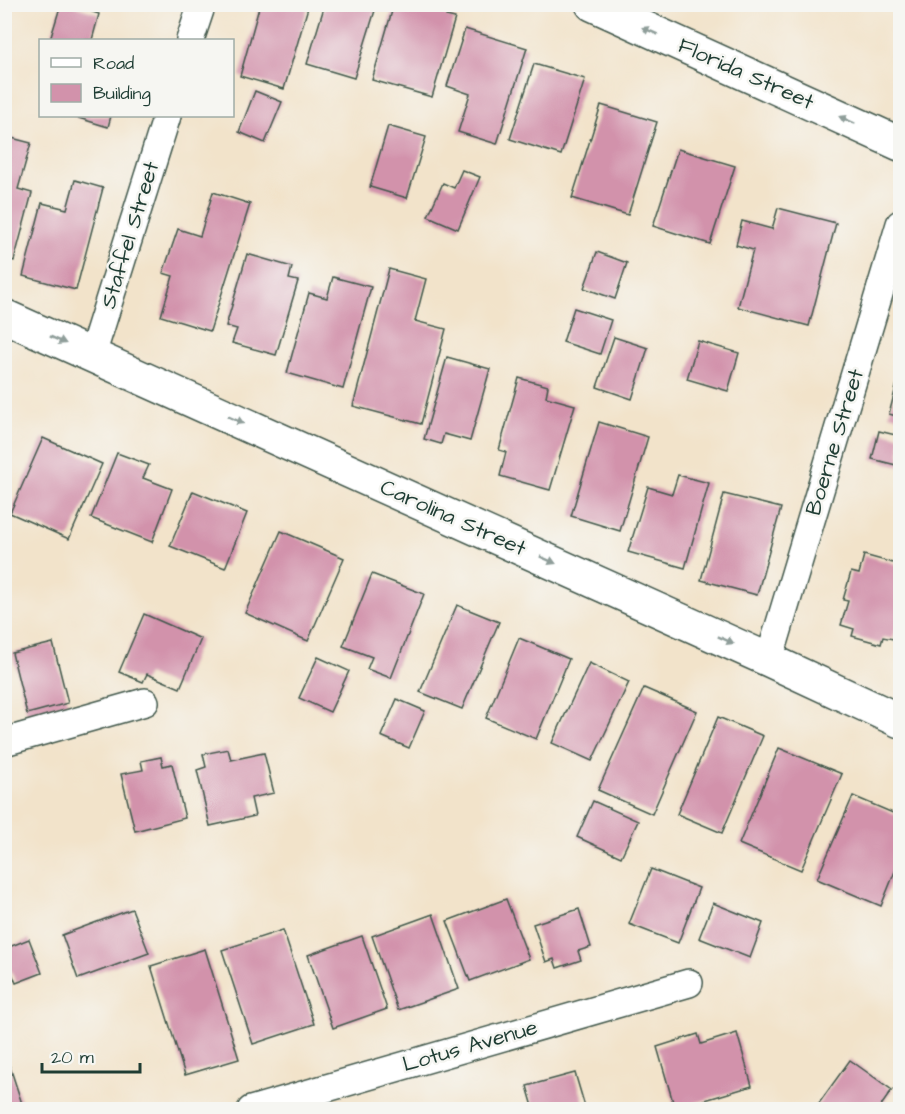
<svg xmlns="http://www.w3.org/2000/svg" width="905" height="1114" font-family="'Architects Daughter',sans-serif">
  <rect width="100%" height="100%" fill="#f6f6f2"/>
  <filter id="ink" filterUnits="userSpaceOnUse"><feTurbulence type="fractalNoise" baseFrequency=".0167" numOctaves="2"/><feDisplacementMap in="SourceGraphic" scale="12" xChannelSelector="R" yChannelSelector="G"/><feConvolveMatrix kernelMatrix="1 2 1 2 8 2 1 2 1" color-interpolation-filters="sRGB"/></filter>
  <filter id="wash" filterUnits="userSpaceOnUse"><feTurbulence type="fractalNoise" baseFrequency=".008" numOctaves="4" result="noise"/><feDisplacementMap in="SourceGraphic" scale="24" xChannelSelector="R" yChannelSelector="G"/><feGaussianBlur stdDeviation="1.35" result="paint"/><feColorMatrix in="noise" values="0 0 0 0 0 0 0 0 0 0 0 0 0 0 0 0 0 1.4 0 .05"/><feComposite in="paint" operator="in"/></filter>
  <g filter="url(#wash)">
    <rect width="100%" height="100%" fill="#f2e3ca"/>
    <g id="blocks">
      <g fill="#d292ab">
        <polygon points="61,4 68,4 99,14 92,40 50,40"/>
        <polygon points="260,4 309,4 284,89 240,76"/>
        <polygon points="325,4 377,4 354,78 307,64"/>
        <polygon points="394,4 449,4 446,16 455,18 432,97 372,80"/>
        <polygon points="465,29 527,48 497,144 458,132 470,94 447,86"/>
        <polygon points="534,64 585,79 561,155 510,139"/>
        <polygon points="255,91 282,102 265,143 239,132"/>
        <polygon points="601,105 657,122 628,215 572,198"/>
        <polygon points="72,116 111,116 108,127"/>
        <polygon points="388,126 426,137 407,198 370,187"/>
        <polygon points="4,136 31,143 18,189 32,193 14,261 4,259"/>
        <polygon points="678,149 735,166 710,244 653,226"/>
        <polygon points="462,170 480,177 458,229 428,216 443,183 454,188"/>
        <polygon points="75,180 103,188 76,290 23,276 42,203 67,209"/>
        <polygon points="213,192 250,204 210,331 161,316 173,276 163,273 178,229 200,236"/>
        <polygon points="778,208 836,223 809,326 738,307 753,250 736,245 742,221 772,229"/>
        <polygon points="597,252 627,263 615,299 584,288"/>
        <polygon points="247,254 292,267 289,279 298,281 276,355 232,343 237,329 226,326"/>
        <polygon points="389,269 426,279 415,321 446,329 421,424 353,406"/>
        <polygon points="333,277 371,287 343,389 287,373 309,293 327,298"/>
        <polygon points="574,308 611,320 600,354 563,342"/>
        <polygon points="614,337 648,348 632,399 597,387"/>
        <polygon points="698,341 739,353 728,391 687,379"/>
        <polygon points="447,357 490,369 470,441 444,434 441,444 424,439"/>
        <polygon points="900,372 900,417 889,414"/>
        <polygon points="519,378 548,386 546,397 575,405 550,490 500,476 506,452 499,450"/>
        <polygon points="599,422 648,437 620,531 571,516"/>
        <polygon points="879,431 900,436 900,466 872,459"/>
        <polygon points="43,438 102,464 69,539 10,513"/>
        <polygon points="117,453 149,465 143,478 172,489 152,542 91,518"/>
        <polygon points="678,475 709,483 685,568 628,552 648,487 672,494"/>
        <polygon points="193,491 247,513 225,568 170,546"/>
        <polygon points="724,494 781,508 757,595 701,580"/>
        <polygon points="281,531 344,558 308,641 245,613"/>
        <polygon points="864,555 900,565 900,620 899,619 893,639 883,637 881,644 852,636 854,629 841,625 848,601 843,600 851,572 859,574"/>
        <polygon points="372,574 424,594 391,678 367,669 372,657 343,646"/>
        <polygon points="457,605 499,622 462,709 420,692"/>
        <polygon points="144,614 201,639 180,688 147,674 143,682 119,672"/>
        <polygon points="519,638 569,659 536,739 486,718"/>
        <polygon points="53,643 68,703 27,714 12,653"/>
        <polygon points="318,657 349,671 330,712 299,698"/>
        <polygon points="589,663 629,682 592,761 552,743"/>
        <polygon points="644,688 697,711 652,814 598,790"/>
        <polygon points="397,699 425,711 409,748 381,736"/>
        <polygon points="718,717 763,736 722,833 677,814"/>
        <polygon points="779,748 842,774 801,870 739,844"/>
        <polygon points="228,749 231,760 264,753 274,793 251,798 255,816 210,826 197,770 206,767 203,754"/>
        <polygon points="161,757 163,766 172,764 185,818 135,831 121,774 143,770 141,761"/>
        <polygon points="853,796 900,816 900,859 881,906 817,879"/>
        <polygon points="593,801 638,821 621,857 577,837"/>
        <polygon points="651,869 699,888 678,943 629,924"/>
        <polygon points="506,899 529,959 470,981 447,921"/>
        <polygon points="713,903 763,923 750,958 699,938"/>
        <polygon points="132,909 149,953 78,979 62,935"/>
        <polygon points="579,909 591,947 578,951 581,960 557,968 554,959 546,962 533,924"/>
        <polygon points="433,914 459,989 398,1010 372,936"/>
        <polygon points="283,930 314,1024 253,1044 222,950"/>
        <polygon points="362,936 387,1009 333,1028 308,955"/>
        <polygon points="29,939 42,973 16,983 4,954 4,949"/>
        <polygon points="205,949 239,1059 185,1075 151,966"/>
        <polygon points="737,1033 752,1086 675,1109 657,1047 698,1034 701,1044"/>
        <polygon points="850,1060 892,1090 878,1110 814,1110"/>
        <polygon points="10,1067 24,1110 5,1110 5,1069"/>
        <polygon points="575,1073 586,1110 534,1110 527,1086"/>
      </g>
    </g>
  </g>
  <g filter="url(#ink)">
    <use href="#blocks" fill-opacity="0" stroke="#3f564a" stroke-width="1.5"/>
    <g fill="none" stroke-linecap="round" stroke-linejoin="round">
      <defs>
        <g id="minor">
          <polyline points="190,40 202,4"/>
          <polyline points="92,355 167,116"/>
          <polyline points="769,660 900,224"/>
          <polyline points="4,742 145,702"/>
          <polyline points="251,1110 689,983"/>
        </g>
        <g id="tertiary">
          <polyline points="592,4 900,144"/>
          <polyline points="4,316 769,660 900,721"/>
        </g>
      </defs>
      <use href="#minor" stroke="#3f564a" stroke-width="30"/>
      <use href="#tertiary" stroke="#3f564a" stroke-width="36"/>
      <use href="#minor" stroke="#fff" stroke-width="27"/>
      <use href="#tertiary" stroke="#fff" stroke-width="33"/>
    </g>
    <defs><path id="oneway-solid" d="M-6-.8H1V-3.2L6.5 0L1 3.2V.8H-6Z" transform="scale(1.5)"/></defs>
    <g fill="#8f9e9a">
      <use href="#oneway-solid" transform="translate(650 31) rotate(-156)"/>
      <use href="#oneway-solid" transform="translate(847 120) rotate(-156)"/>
      <use href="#oneway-solid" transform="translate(58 340) rotate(24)"/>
      <use href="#oneway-solid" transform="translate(236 420) rotate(24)"/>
      <use href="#oneway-solid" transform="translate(548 560) rotate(24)"/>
      <use href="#oneway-solid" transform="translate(726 640) rotate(24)"/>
    </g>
  </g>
  <g text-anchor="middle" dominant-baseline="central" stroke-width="5" stroke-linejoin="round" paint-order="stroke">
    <g font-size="22" fill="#1f3d34" stroke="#f6f6f2">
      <text transform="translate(746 74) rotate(24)">Florida Street</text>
      <text transform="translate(130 235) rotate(-73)">Staffel Street</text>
      <text transform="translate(835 442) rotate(-73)">Boerne Street</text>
      <text transform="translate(453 518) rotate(24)">Carolina Street</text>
      <text transform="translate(470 1046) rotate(-16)">Lotus Avenue</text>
    </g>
  </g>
  <rect width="905" height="1114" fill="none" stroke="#f6f6f2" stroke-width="24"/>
  <rect x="39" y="39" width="195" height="78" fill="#f6f6f2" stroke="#a0aca6" stroke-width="1.5"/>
  <rect x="51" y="58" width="30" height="9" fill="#ffffff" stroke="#a0aca6" stroke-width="1.5"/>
  <text x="93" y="69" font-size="18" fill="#1f3d34">Road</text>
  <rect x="51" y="84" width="30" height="18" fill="#d292ab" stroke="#a0aca6" stroke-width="1.5"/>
  <text x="93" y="99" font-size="18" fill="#1f3d34">Building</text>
  <path d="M42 1063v9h98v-9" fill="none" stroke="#1f3d34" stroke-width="3"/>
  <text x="51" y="1063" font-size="18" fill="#1f3d34" stroke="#f6f6f2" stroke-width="4.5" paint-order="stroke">20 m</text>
</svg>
